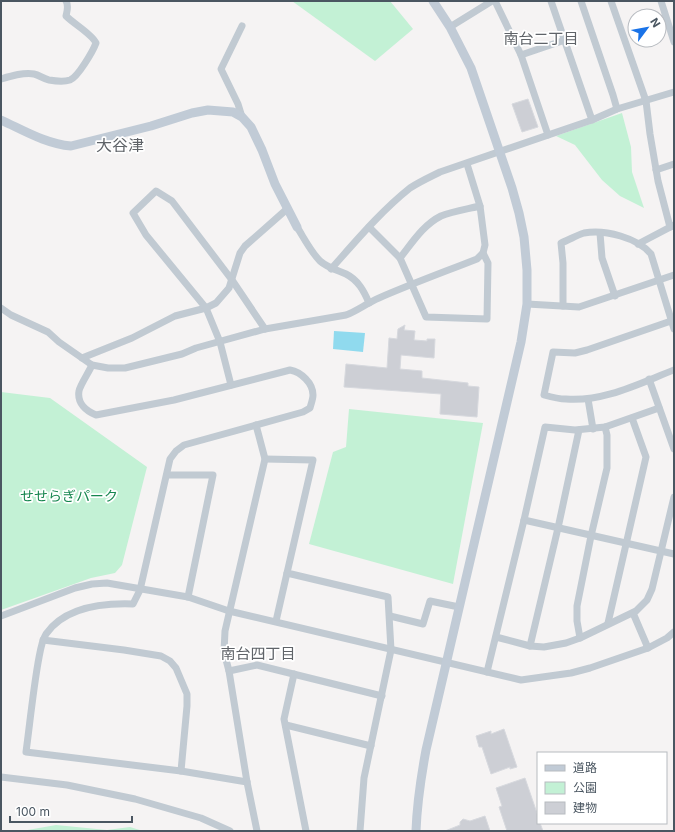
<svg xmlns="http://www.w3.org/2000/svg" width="675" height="832" font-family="Inter,'Noto Sans JP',sans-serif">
  <rect width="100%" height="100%" fill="#f5f3f3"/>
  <g fill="#c3f1d5">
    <polygon points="292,1 390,1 413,29 375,61"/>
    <polygon points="622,113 631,147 632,172 644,208 620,196 602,180 575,145 556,136"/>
    <polygon points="1,392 50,398 147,467 122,565 115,573 91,578 1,610"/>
    <polygon points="349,409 483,423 453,584 309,544 333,452 346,447"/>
    <polygon points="56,825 107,830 130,827 143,831 22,831"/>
  </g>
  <polygon fill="#90daee" points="334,331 365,333 363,352 333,349"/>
  <g fill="#cdcfd5" stroke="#d7d9de">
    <polygon points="528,99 538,127 522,132 512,104"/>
    <polygon points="405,325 404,330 415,331 414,340 427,341 427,339 435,339 434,358 401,355 400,369 422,371 422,378 468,383 468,386 479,387 477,417 440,414 441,394 344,387 346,364 387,368 389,338 397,339 398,329"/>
    <polygon points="504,729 517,767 510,769 510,767 491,774 482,747 479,747 476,736 491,731 491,734"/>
    <polygon points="525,778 538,816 538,823 540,823 543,831 507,831 499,807 502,806 496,788"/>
    <polygon points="485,816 490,831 445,831 460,825 460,822 463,819 470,821"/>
  </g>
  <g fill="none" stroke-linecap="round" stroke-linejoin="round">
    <g stroke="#c1cad2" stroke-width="7">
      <polyline points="495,1 521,55 548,135"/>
      <polyline points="551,1 592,120"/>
      <polyline points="581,1 613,95 617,109"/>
      <polyline points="611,1 646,101 650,134 658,181 670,227"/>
      <polyline points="661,1 674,42"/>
      <polyline points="242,26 221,69 238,104 242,117"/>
      <polyline points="450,27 492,1"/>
      <polyline points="521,55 565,40"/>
      <path d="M1,79C11,76 24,72 34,74C39,75 44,79 49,80C55,81 64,82 70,80C78,77 93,51 96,43C92,34 74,24 66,16C67,11 69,6 66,1"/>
      <polyline points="656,170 674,164"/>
      <path d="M297,227C304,238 311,252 320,261C328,268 337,270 346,274C358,280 364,291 369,303"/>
      <polyline points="369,227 400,258 426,317 487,319 488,263 483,253 485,245 480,206 467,164"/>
      <polyline points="600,233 602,258 615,296"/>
      <polyline points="638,244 674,225"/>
      <path d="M400,258C412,243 423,225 441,216C453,211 468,209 480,206"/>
      <path d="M331,269C356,241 381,211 410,188C419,182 430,177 440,172L592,120L617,109L674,92"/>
      <polyline points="527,304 579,307 674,275"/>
      <path d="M563,306V263L561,243C569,240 577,235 584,233C605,229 638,238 651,254L674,329"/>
      <path d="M1,308L11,315L48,332L59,342L92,365L108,368H125L182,354L196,348L265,329L346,315C357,311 367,303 379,298C411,284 444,272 477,259L483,253"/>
      <path d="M671,321L587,350L575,353L553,352L544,395C551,397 559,399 566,399C604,402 640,383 674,370"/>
      <polyline points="82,358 132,338 175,316 206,308 216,303 229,288 240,253 245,246 287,209"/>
      <path d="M92,365C89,372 80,385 79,391C77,403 86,411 96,415L174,400L290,370C301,372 313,383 313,395C313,399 311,404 310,408L303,412L184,445L176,451L170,459L140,590L133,604C104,603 65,607 46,634C41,642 40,653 38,663C33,692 30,722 26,752L181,771L247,782"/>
      <polyline points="649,379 674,449"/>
      <polyline points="231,385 220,342 206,308 146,235 133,213 156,191 172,201 232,280 265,329"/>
      <polyline points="588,399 593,429"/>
      <polyline points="256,425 265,459 225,631 224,652 229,671 247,782 257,831"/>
      <polyline points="265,459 313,460 287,573 388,597 391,650 364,778 360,831"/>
      <polyline points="167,475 213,475 188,597"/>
      <polyline points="524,520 674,554"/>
      <polyline points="633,613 648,648"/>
      <polyline points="1,616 75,588 92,584 107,583 188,597 229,611 521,680 571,673 590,668 648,648 667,638 674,632"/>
      <polyline points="390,616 423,624 430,601 459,607"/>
      <polyline points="276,621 287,573"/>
      <polyline points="608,623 646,457 632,418"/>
      <polyline points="496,637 530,646 544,647 566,643 580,638 636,611 647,600 652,589 674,497"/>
      <polyline points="580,638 577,621 577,606 591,536 607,468 607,435 605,427"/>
      <polyline points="43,640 124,650 161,656 170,661 176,668 187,694 187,706 181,771"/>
      <polyline points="530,646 558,528 579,430"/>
      <polyline points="229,671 257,665 382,696"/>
      <polyline points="487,672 524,520 545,427 575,430 605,427 659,408"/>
      <polyline points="294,674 284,719 306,831"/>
      <polyline points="286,725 371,746"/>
      <polyline points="1,777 67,785 135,799 201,818 230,831"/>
    </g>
    <g stroke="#c1cbd6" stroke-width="9">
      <path d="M1,120C23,130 46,144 71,146L151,126L192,113L208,110L233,112L242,117L251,127L262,150L275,184L297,227"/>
      <path d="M416,831C417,803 421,777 426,750L521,342L527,304V270L524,237L519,213L512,188L471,68L450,27L433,1"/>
    </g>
  </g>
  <g text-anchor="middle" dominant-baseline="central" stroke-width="3.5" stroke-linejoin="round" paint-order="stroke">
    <g font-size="14" fill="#17864f" stroke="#fff">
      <text x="69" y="495">せせらぎパーク</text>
    </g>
    <g font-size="15" fill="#5f6368" stroke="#fff">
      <text x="541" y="38">南台二丁目</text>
      <text x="258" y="653">南台四丁目</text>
    </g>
    <g font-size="16" fill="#5f6368" stroke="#fff">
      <text x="120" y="145">大谷津</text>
    </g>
  </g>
  <rect width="675" height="832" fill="none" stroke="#4a5661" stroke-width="4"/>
  <rect x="537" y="752" width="130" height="72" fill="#ffffff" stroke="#b7bbc0"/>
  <rect x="545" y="765" width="20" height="6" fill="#c1cbd6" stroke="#b7bbc0"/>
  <text x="573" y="772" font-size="12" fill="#4a5661">道路</text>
  <rect x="545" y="782" width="20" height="12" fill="#c3f1d5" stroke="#b7bbc0"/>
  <text x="573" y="792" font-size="12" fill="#4a5661">公園</text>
  <rect x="545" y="802" width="20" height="12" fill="#cdcfd5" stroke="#b7bbc0"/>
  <text x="573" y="812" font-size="12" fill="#4a5661">建物</text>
  <g transform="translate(647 28) rotate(58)"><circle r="19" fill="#ffffff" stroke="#b7bbc0"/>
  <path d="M0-3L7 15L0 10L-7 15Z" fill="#1a73e8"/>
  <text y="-6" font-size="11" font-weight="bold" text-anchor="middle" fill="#4a5661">N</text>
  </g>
  <path d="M10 816v6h122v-6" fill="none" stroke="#4a5661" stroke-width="2"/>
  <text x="16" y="816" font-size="12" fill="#4a5661" stroke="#ffffff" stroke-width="3" paint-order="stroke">100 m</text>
</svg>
